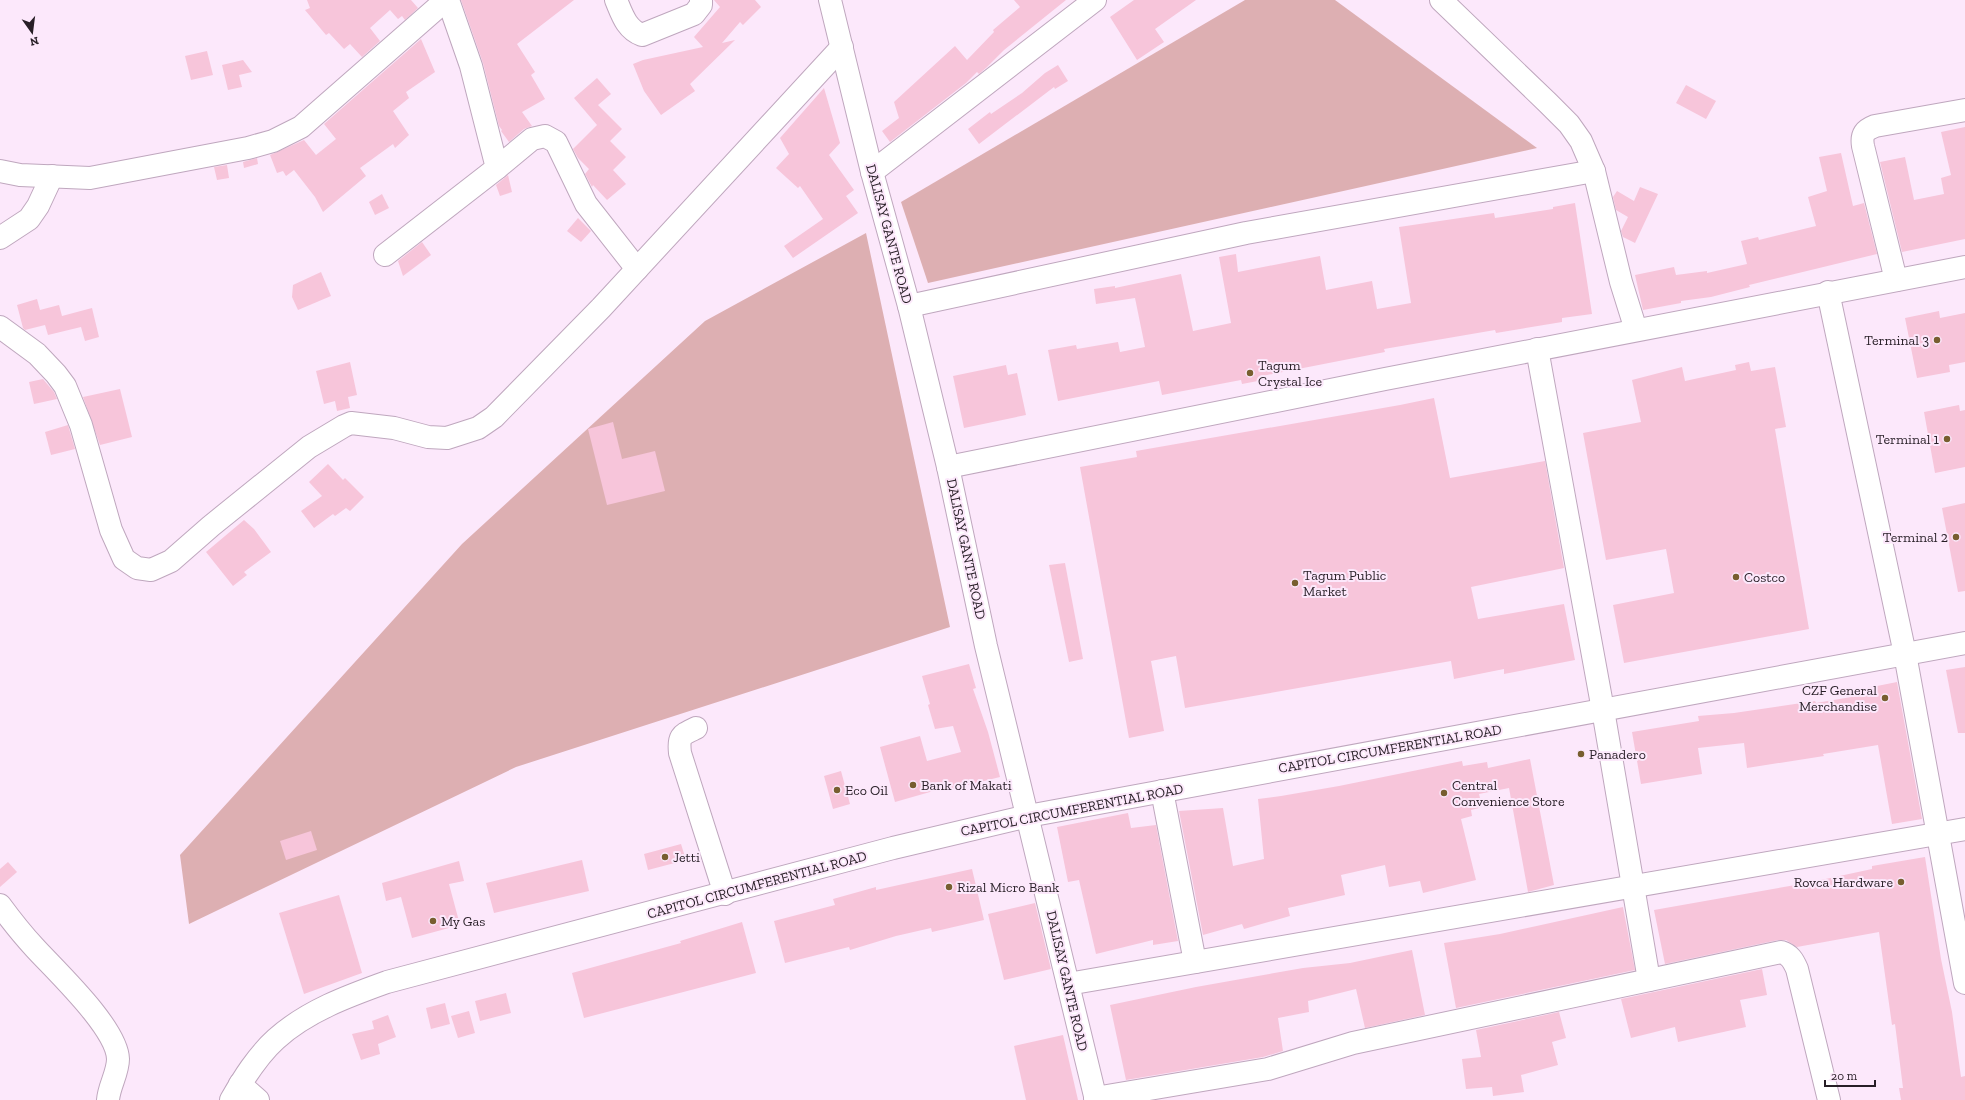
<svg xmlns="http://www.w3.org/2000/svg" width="1965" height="1100" font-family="'Zilla Slab',serif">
  <rect width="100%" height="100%" fill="#fce8fb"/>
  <g fill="#ddafb2">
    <polygon points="1245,0 1335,0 1537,148 928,283 901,202"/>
    <polygon points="866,233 950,627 516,767 189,924 180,855 462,544 705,321"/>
  </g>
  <g fill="#f7c5da">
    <polygon points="307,0 411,0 418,8 405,20 402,16 398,19 390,10 370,28 380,41 362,57 350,44 344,49 329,33 326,35 305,10 310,8"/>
    <polygon points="461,0 574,0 517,44 535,72 531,75 545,99 522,112 532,126 524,129 509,142 501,131 502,130 499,126 483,63"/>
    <polygon points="714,0 755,0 761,7 743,25 740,22 722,43 735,40 690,84 695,91 661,115 644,91 633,64 643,60 703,47 694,37 720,7"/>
    <polygon points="1014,0 1066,0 1004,50 987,67 979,74 977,72 966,83 890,142 882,131 899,118 894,102 955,46 967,60 994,32 993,30 1020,7"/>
    <polygon points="1134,0 1196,0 1155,29 1164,42 1137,60 1110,17"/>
    <polygon points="421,39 435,72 406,92 409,98 393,111 409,135 395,148 393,144 360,168 366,176 323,212 315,197 294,170 286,176 283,171 277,173 270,155 304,140 316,155 336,139 324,124"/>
    <polygon points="207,51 213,75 191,80 185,56"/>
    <polygon points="243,60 252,72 239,75 242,87 228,90 222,65"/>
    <polygon points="1058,65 1068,81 1055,89 1054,87 979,144 968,129 990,112 991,114 1022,93 1045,73"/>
    <polygon points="597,78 611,94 598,105 622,129 610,141 626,157 613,170 626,184 607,200 593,185 592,187 585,174 589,169 578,158 573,149 597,125 574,98"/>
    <polygon points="1686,85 1716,101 1706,119 1676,103"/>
    <polygon points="824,88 840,143 829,155 854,190 846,196 858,213 793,258 784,246 823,219 800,186 798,188 776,168 789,154 780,138"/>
    <polygon points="1965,127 1965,239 1902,252 1880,162 1905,157 1914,200 1944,194 1941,178 1951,175 1941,132"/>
    <polygon points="1841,153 1853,206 1864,203 1877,254 1749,285 1750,287 1711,297 1681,301 1681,303 1643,310 1635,275 1674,267 1676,275 1707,271 1707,273 1747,264 1741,241 1758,237 1759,240 1816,226 1808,197 1827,191 1819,157"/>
    <polygon points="257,158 258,164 244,168 243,162"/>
    <polygon points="227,165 229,178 217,180 214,167"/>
    <polygon points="508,175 512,192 500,196 496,185"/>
    <polygon points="1640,187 1658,194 1635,243 1623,237 1621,231 1628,217 1616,210 1613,197 1617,191 1634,201"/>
    <polygon points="382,194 389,208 375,215 369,202"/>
    <polygon points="1575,203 1592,314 1562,318 1562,322 1496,333 1495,330 1384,349 1385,352 1262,376 1263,380 1242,384 1241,380 1162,395 1159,381 1058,401 1048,350 1076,345 1077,349 1118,342 1120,352 1145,347 1135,298 1096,304 1094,289 1115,286 1115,288 1181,274 1193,331 1231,323 1219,257 1236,254 1238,272 1320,256 1326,290 1372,281 1377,309 1411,303 1399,227 1494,213 1495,218 1553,209 1553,207"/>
    <polygon points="578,218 591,231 581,242 567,231"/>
    <polygon points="422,242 431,255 403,276 398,261"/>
    <polygon points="321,272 331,296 298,310 292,297 293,285"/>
    <polygon points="37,299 40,310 59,305 62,316 92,308 99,337 85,341 81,327 48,335 45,325 25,330 23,328 17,305"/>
    <polygon points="1939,311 1940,318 1965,313 1965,362 1949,365 1950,372 1917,378 1905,318"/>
    <polygon points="350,362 357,395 348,397 350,408 337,411 335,401 324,404 316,371"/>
    <polygon points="1749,362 1751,371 1775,367 1786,427 1775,429 1809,629 1624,663 1613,605 1674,593 1666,549 1606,560 1583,433 1641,422 1632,380 1682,367 1685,381 1736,370 1735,365"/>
    <polygon points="1006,365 1008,375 1017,373 1026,415 964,428 953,376"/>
    <polygon points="43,379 54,392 57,399 34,404 29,382"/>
    <polygon points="120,389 132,437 100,445 83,397"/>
    <polygon points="1434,398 1450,478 1545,461 1564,568 1471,587 1478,619 1564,604 1575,660 1504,674 1504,669 1454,679 1451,661 1185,708 1176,656 1151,661 1164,731 1129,738 1080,467 1137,457 1136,451 1400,405"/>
    <polygon points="1959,405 1960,411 1965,410 1965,467 1935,473 1924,412"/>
    <polygon points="613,422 622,459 655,451 665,491 607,505 588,429"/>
    <polygon points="68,425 75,449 51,455 45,432"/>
    <polygon points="328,464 343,480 345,478 364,497 350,511 346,508 335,516 333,514 314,528 301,511 322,496 309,482"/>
    <polygon points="1965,503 1965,591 1958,592 1942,508"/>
    <polygon points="244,520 254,529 271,552 244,572 247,575 233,586 206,552"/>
    <polygon points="1065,563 1083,659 1069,662 1049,565"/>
    <polygon points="969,664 976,688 973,689 988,732 1000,777 952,789 951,786 895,802 880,747 920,736 927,761 961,752 953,726 935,729 928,705 930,704 922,676"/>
    <polygon points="1965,667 1965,733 1958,733 1946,670"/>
    <polygon points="1897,682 1922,819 1892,824 1878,745 1823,754 1824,756 1747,768 1744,743 1698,748 1702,774 1641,784 1632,732 1699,721 1698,716 1734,713 1815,701 1816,703 1869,694 1867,688"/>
    <polygon points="1530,759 1554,885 1528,892 1509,788 1479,794 1481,802 1478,802 1479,808 1471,810 1472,816 1461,819 1476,880 1423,893 1420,881 1389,887 1385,865 1341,875 1345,895 1288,908 1290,916 1244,929 1242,924 1203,935 1179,811 1223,808 1233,866 1264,859 1258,799 1281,796 1339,786 1462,761 1463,766 1487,762 1488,768"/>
    <polygon points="841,771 850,804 833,809 824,776"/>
    <polygon points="1128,813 1131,828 1156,825 1178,941 1153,945 1153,940 1096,954 1079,880 1068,882 1057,827"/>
    <polygon points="311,831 317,850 286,860 280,841"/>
    <polygon points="681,844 686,860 648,870 644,854"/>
    <polygon points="1925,857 1941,959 1952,1012 1961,1077 1965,1076 1965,1100 1901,1100 1899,1088 1903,1088 1895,1024 1892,1025 1879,932 1797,947 1786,940 1778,940 1665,964 1654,910 1807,883 1872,869 1872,866"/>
    <polygon points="582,860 589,891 494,913 486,883"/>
    <polygon points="459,861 464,881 449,884 460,925 412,938 401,897 386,901 382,883"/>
    <polygon points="8,862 17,872 0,887 0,869"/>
    <polygon points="972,869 984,920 932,932 931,928 896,936 850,950 849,947 785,963 774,921 835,905 833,899 876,887 876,890"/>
    <polygon points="339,895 362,973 304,994 279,913"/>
    <polygon points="1035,903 1051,969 1004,980 988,914"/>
    <polygon points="1623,907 1635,970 1456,1008 1444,943 1500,934"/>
    <polygon points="742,922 756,973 584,1018 572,973 681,943 680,941"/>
    <polygon points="1412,950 1425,1015 1365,1028 1356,989 1308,1001 1309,1012 1278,1018 1283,1051 1263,1057 1126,1080 1110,1005 1196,987 1303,968 1350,963"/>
    <polygon points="1762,969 1767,995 1740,1000 1746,1027 1678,1042 1675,1027 1631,1038 1621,999"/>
    <polygon points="506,993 511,1013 480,1021 475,1001"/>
    <polygon points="445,1003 450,1024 431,1029 426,1008"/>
    <polygon points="469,1011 475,1033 458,1038 451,1016"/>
    <polygon points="1559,1012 1566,1038 1552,1042 1558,1065 1521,1075 1524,1092 1493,1096 1492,1087 1466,1089 1462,1059 1481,1057 1476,1030"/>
    <polygon points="388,1015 396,1037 378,1044 380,1054 361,1060 352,1034 374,1029 372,1021"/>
    <polygon points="1063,1035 1078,1100 1026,1100 1014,1046"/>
  </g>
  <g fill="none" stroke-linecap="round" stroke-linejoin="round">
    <defs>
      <g id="minor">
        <path d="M616,0C622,14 626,29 642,35L694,14L701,5V0"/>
        <polyline points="1441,0 1548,103 1569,124 1581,141 1594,171 1621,282 1636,330"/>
        <polyline points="497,168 532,139 545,136 556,142 586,204 637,269"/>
        <polyline points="0,171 20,175 90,178 248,148 273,141 301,127 446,0"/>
        <polyline points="872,172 1095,0"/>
        <polyline points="0,238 29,219 38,206 52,176"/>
        <polyline points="385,255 497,168 471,66 448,0"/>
        <path d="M1896,280L1863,146C1861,134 1865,130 1875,126L1965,110"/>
        <polyline points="909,306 1246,233 1594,171"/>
        <polyline points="0,327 37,354 56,374 65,386 81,425 111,530 124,559 137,568 151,570 171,561 211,526 309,447 344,426 351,423 394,428 428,437 447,438 478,428 494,417 601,308 842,47"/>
        <polyline points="1537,349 1603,710 1649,980"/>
        <polyline points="1905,654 1965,983"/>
        <path d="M696,728C682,735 678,735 680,753L725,894"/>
        <polyline points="1162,791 1195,962"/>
        <path d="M0,905C11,920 22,934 35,948C56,971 117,1028 118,1059C118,1073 109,1086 108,1100"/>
        <polyline points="1068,984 1965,829"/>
        <polyline points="240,1084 258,1100"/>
        <path d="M1095,1098L1268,1069L1353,1043L1781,952C1790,955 1793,960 1797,969L1829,1100"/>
      </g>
      <g id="major">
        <polyline points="830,0 872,172 909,306 948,467 986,646 1096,1100"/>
        <polyline points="1828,292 1905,654"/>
        <polyline points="948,467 1385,379 1965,267"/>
        <path d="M231,1100C243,1079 257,1056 276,1039C307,1011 348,996 387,982L893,848L1028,816L1965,643"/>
      </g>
    </defs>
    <use href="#minor" stroke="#bfa7be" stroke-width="24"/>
    <use href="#major" stroke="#bfa7be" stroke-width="24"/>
    <use href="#minor" stroke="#fff" stroke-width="22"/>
    <use href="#major" stroke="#fff" stroke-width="22"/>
  </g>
  <g fill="#775e2f" stroke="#fce8fb" stroke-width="1.5">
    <circle cx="1937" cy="340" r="4"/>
    <circle cx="1250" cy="373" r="4"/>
    <circle cx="1947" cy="439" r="4"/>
    <circle cx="1956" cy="537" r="4"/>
    <circle cx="1736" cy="577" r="4"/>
    <circle cx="1295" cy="583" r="4"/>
    <circle cx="1885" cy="698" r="4"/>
    <circle cx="1581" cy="754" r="4"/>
    <circle cx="913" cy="785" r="4"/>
    <circle cx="837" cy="790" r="4"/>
    <circle cx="1444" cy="793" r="4"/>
    <circle cx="665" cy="857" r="4"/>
    <circle cx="1901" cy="882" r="4"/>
    <circle cx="949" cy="887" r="4"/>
    <circle cx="433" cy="921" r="4"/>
  </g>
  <g text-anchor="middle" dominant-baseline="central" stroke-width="4" stroke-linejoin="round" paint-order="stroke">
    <g font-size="14" fill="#271e26" stroke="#fce8fb">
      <text transform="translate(889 234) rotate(75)">DALISAY GANTE ROAD</text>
      <text transform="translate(966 549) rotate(78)">DALISAY GANTE ROAD</text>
      <text transform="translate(1390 749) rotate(-10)">CAPITOL CIRCUMFERENTIAL ROAD</text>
      <text transform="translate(1072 810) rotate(-11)">CAPITOL CIRCUMFERENTIAL ROAD</text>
      <text transform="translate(757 885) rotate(-15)">CAPITOL CIRCUMFERENTIAL ROAD</text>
      <text transform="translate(1067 981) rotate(77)">DALISAY GANTE ROAD</text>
    </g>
    <g font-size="14" fill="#271e26" stroke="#fce8fb" text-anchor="start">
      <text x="1929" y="340" text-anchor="end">Terminal 3</text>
      <text x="1258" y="365">Tagum<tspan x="1258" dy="16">Crystal Ice</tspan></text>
      <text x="1939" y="439" text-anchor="end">Terminal 1</text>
      <text x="1948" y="537" text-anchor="end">Terminal 2</text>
      <text x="1303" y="575">Tagum Public<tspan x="1303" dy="16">Market</tspan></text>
      <text x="1744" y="577">Costco</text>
      <text x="1877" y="690" text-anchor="end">CZF General<tspan x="1877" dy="16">Merchandise</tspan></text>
      <text x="1589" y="754">Panadero</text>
      <text x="921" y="785">Bank of Makati</text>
      <text x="1452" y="785">Central<tspan x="1452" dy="16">Convenience Store</tspan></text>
      <text x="845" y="790">Eco Oil</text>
      <text x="673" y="857">Jetti</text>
      <text x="1893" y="882" text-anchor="end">Rovca Hardware</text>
      <text x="957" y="887">Rizal Micro Bank</text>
      <text x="441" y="921">My Gas</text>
    </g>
  </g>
  <g transform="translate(32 32) rotate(166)" stroke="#fce8fb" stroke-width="3" paint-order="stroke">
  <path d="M0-3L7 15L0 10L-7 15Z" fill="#271e26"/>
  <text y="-6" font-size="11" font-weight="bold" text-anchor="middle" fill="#271e26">N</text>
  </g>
  <path d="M1825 1080v6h50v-6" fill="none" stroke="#271e26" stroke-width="2"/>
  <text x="1831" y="1080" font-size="12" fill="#271e26" stroke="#fce8fb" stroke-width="3" paint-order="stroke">20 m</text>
</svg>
